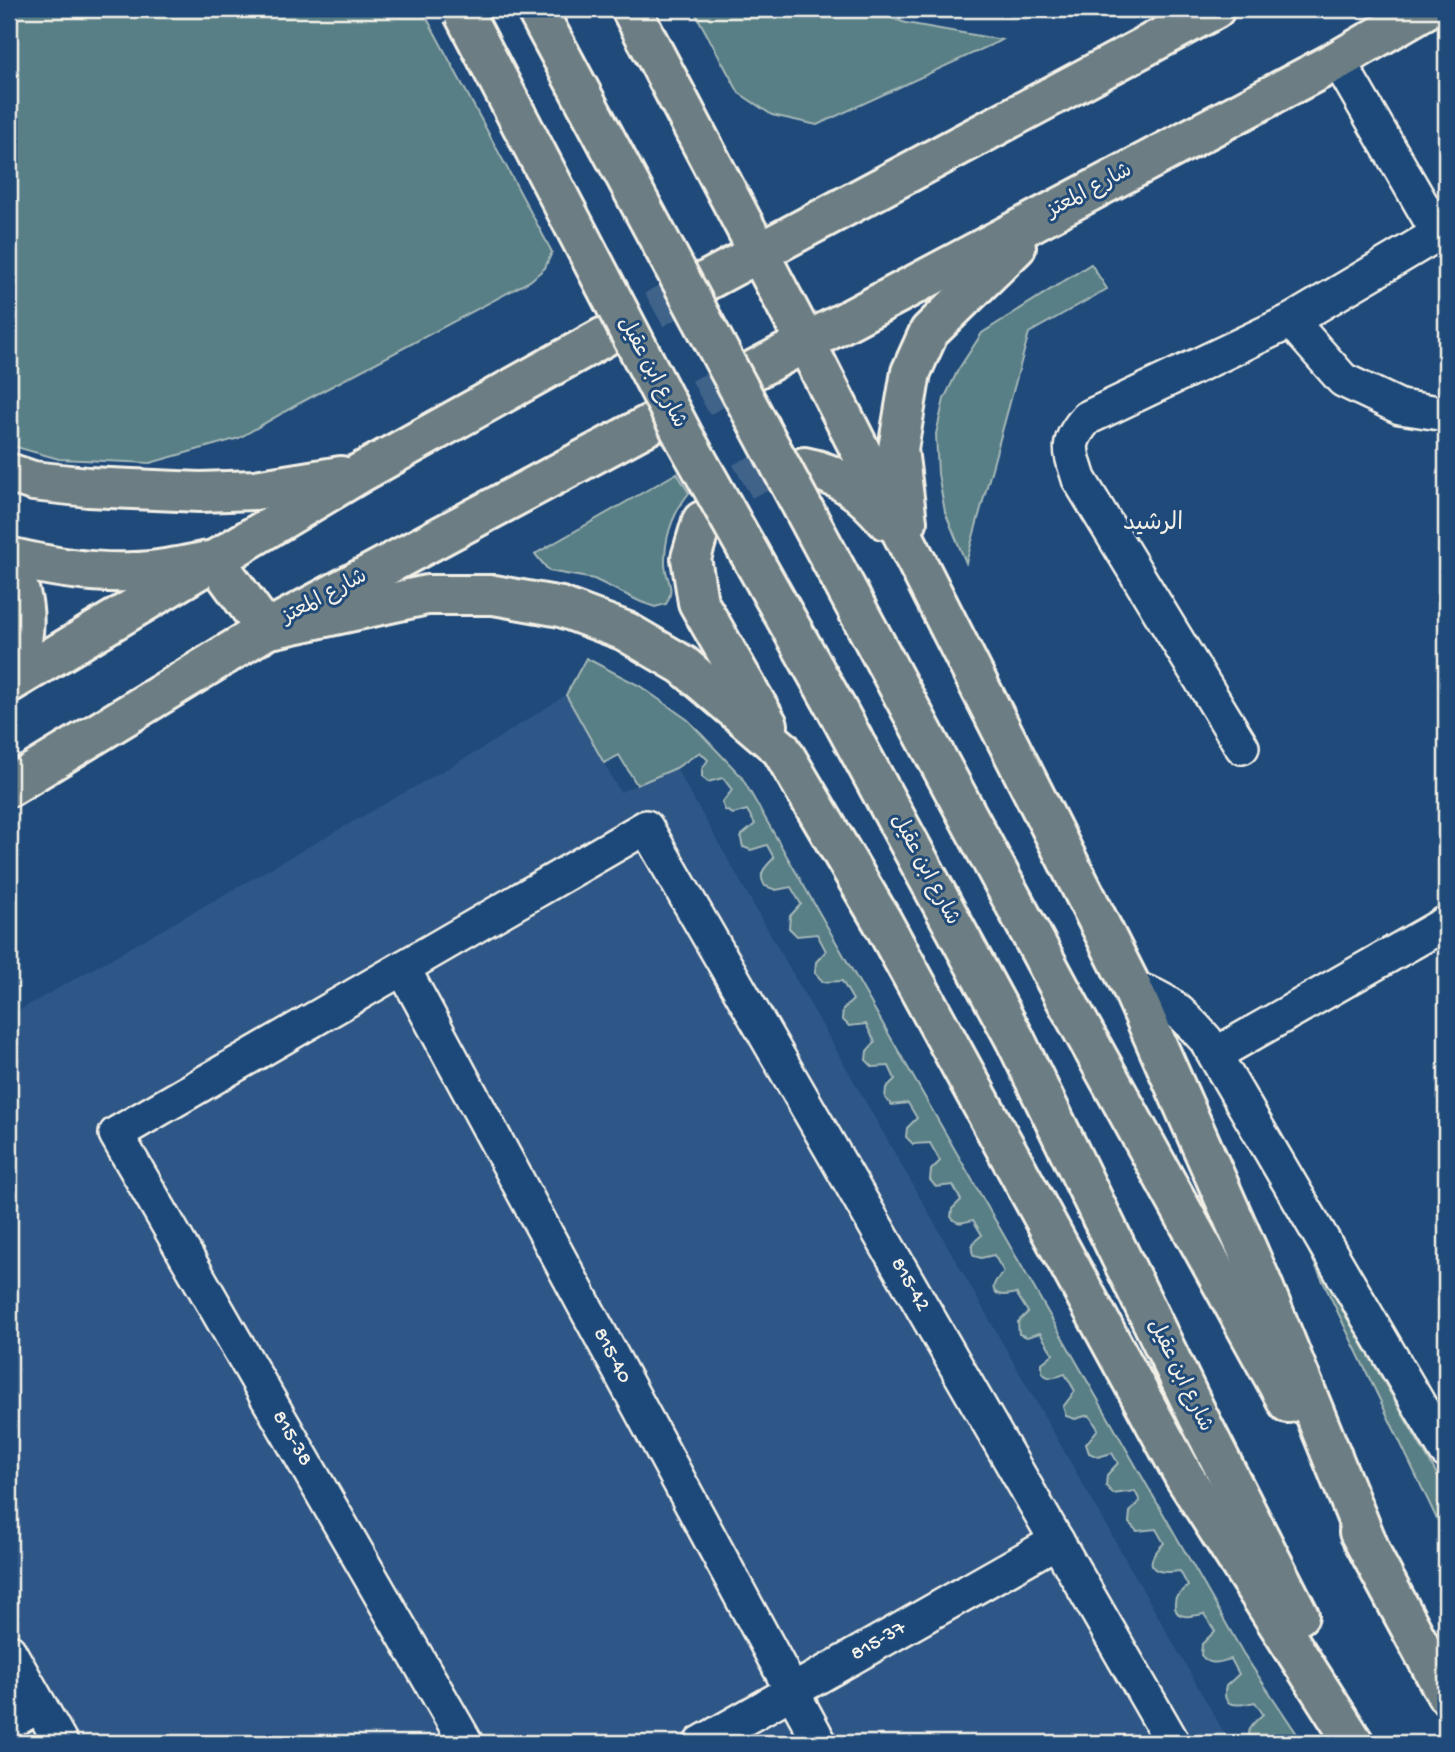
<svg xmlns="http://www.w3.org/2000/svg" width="1455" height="1752" font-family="'Gochi Hand','Playpen Sans Arabic',sans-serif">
  <rect width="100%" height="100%" fill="#1f4a7a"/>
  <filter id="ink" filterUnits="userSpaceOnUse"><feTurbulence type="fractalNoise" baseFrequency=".0143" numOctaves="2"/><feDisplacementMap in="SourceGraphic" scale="14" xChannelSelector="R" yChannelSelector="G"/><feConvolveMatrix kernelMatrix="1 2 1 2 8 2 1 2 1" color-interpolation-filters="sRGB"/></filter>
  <g filter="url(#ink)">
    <polygon fill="#2e5686" points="566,695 620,792 676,768 1230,1743 9,1743 9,1016 478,751"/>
    <g fill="#587f86" stroke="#a6b8b7" stroke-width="2">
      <polygon points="9,9 422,9 552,252 545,268 530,281 300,403 239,438 150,463 59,459 9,445"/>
      <polygon points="693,9 865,9 906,23 1002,40 817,125 772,115 739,93"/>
      <polygon points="1091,264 1107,289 1029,333 966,563 945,512 938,474 936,434 944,399 958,370 982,333"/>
      <path d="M677,473L689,493C674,512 665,536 665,561C664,579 677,585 666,604L655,607L641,602L594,579L549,571L535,554Z"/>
      <path d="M586,658L640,686L688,720L741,776L1243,1653L1303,1743H1252C1244,1729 1254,1723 1263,1714L1255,1702C1241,1705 1220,1710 1226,1686L1239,1674L1231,1659C1219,1662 1210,1667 1201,1655L1202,1644L1215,1631L1204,1614C1189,1617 1170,1621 1176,1597L1188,1586L1180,1571C1152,1575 1141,1566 1164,1543L1156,1529L1137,1531L1129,1523L1130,1512L1140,1501L1135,1491L1113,1494L1106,1486L1107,1475L1118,1463L1112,1453L1098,1457L1089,1453L1086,1444L1098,1429L1089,1415L1075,1419L1066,1416L1063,1407L1075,1391L1065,1374C1056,1377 1048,1381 1042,1372V1363L1053,1354L1040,1333L1027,1337L1019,1334L1018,1322L1028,1312L1016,1293C994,1299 985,1289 1004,1272L994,1255L981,1258L974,1256C968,1245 975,1241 982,1235L973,1220C964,1222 958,1226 951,1217L952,1209L961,1200L953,1185L936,1187L930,1180L931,1170L940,1161L930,1143L913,1144L906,1137L907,1128L917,1118L908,1103L892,1105L885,1098L886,1088L895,1079L889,1066L873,1067L866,1060L867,1051L875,1042L866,1024L849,1026L842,1019L843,1009L853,1000L842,981L823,982L815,973L816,962L826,951L817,934L797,936L789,928L790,916L801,904L791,887L776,890L765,886C757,874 765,867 774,858L767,845L751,850L743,847L741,839L742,835L755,824L747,810L733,814L725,810L722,803L732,790L723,778L708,782L702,777V769L708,760L700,752L676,768L637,785L619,755L604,763L566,695Z"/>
      <polygon points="1308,1250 1446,1490 1446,1538"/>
    </g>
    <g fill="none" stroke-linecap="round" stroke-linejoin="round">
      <g stroke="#3f638a" stroke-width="38" stroke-dasharray="38 19" stroke-linecap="butt">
        <polyline points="604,337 704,282"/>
        <polyline points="650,424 752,371"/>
        <path d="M702,521C733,480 752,470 804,467"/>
      </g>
      <defs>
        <g id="minor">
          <polyline points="1338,60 1438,233"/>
          <polyline points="1446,229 1291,321 1343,380 1400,407 1446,414"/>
          <path d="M1242,747L1079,479C1070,450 1065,443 1087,418L1291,321"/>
          <polyline points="403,968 820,1743"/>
          <path d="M1132,988C1166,996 1184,1015 1206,1040L1446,1451"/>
          <polyline points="1216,1054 1446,923"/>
          <polyline points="9,1651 61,1743"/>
          <polyline points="9,1723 39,1705"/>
          <polyline points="466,1743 116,1134 646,827 1173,1743"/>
          <polyline points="701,1743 1057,1541"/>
        </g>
        <g id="major">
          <polyline points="631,9 806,343 1132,988 1261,1281 1372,1555"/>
          <polyline points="704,282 1215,9"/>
          <polyline points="752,371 1338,60 1426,9"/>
          <path d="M804,467C839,473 864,494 886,520"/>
          <polyline points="9,473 33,481 88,487 200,492 255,490 341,476"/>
          <polyline points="702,521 691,558 698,602 768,725"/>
          <polyline points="907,522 898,449 911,372 929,332 1016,247"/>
          <path d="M9,557C50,567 91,574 134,572C161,572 189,564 215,560L266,630L427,595H494L561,607L625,631L683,665L781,749L882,921L1184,1476L1354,1743"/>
          <path d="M9,569C30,601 27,645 9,677"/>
          <polyline points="9,683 360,473 604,337"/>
          <polyline points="9,787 266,630 650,424"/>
          <polyline points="1071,1009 1288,1403"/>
          <polyline points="1015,1039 1198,1416 1299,1615"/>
          <polyline points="1359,1532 1446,1694"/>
        </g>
      </defs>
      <use href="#minor" stroke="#f4f1e8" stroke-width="38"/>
      <use href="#major" stroke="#f4f1e8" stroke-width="44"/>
      <use href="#minor" stroke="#1f4a7a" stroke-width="33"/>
      <use href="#major" stroke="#6c7e84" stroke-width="38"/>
      <defs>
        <g id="major-bridge">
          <polyline points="536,9 1071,1009"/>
          <polyline points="463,12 683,435 835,706 1015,1039"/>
        </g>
      </defs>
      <use href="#major-bridge" stroke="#f4f1e8" stroke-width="44" stroke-linecap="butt"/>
      <use href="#major-bridge" stroke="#6c7e84" stroke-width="38"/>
    </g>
  </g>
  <g text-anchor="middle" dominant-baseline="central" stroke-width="6" stroke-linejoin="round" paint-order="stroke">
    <g font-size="21" fill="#f4f1e8" stroke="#1f4a7a">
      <text transform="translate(1090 192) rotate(-28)">شارع المعتز</text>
      <text transform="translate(651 373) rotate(62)">شارع ابن عقيل</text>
      <text transform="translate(325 598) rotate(-28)">شارع المعتز</text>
      <text transform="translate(924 870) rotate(62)">شارع ابن عقيل</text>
      <text transform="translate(909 1285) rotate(60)">815-42</text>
      <text transform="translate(611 1356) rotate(62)">815-40</text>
      <text transform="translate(1179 1376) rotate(64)">شارع ابن عقيل</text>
      <text transform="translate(291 1439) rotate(60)">815-38</text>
      <text transform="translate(879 1642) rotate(-30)">815-37</text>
    </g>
    <g font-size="24" fill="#f4f1e8" stroke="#1f4a7a">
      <text x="1153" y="524">الرشيد</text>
    </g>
  </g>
  <rect width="1455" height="1752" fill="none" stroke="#1f4a7a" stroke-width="35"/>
  <rect x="18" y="18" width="1420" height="1717" fill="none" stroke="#f4f1e8" stroke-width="2.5" filter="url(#ink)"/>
</svg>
